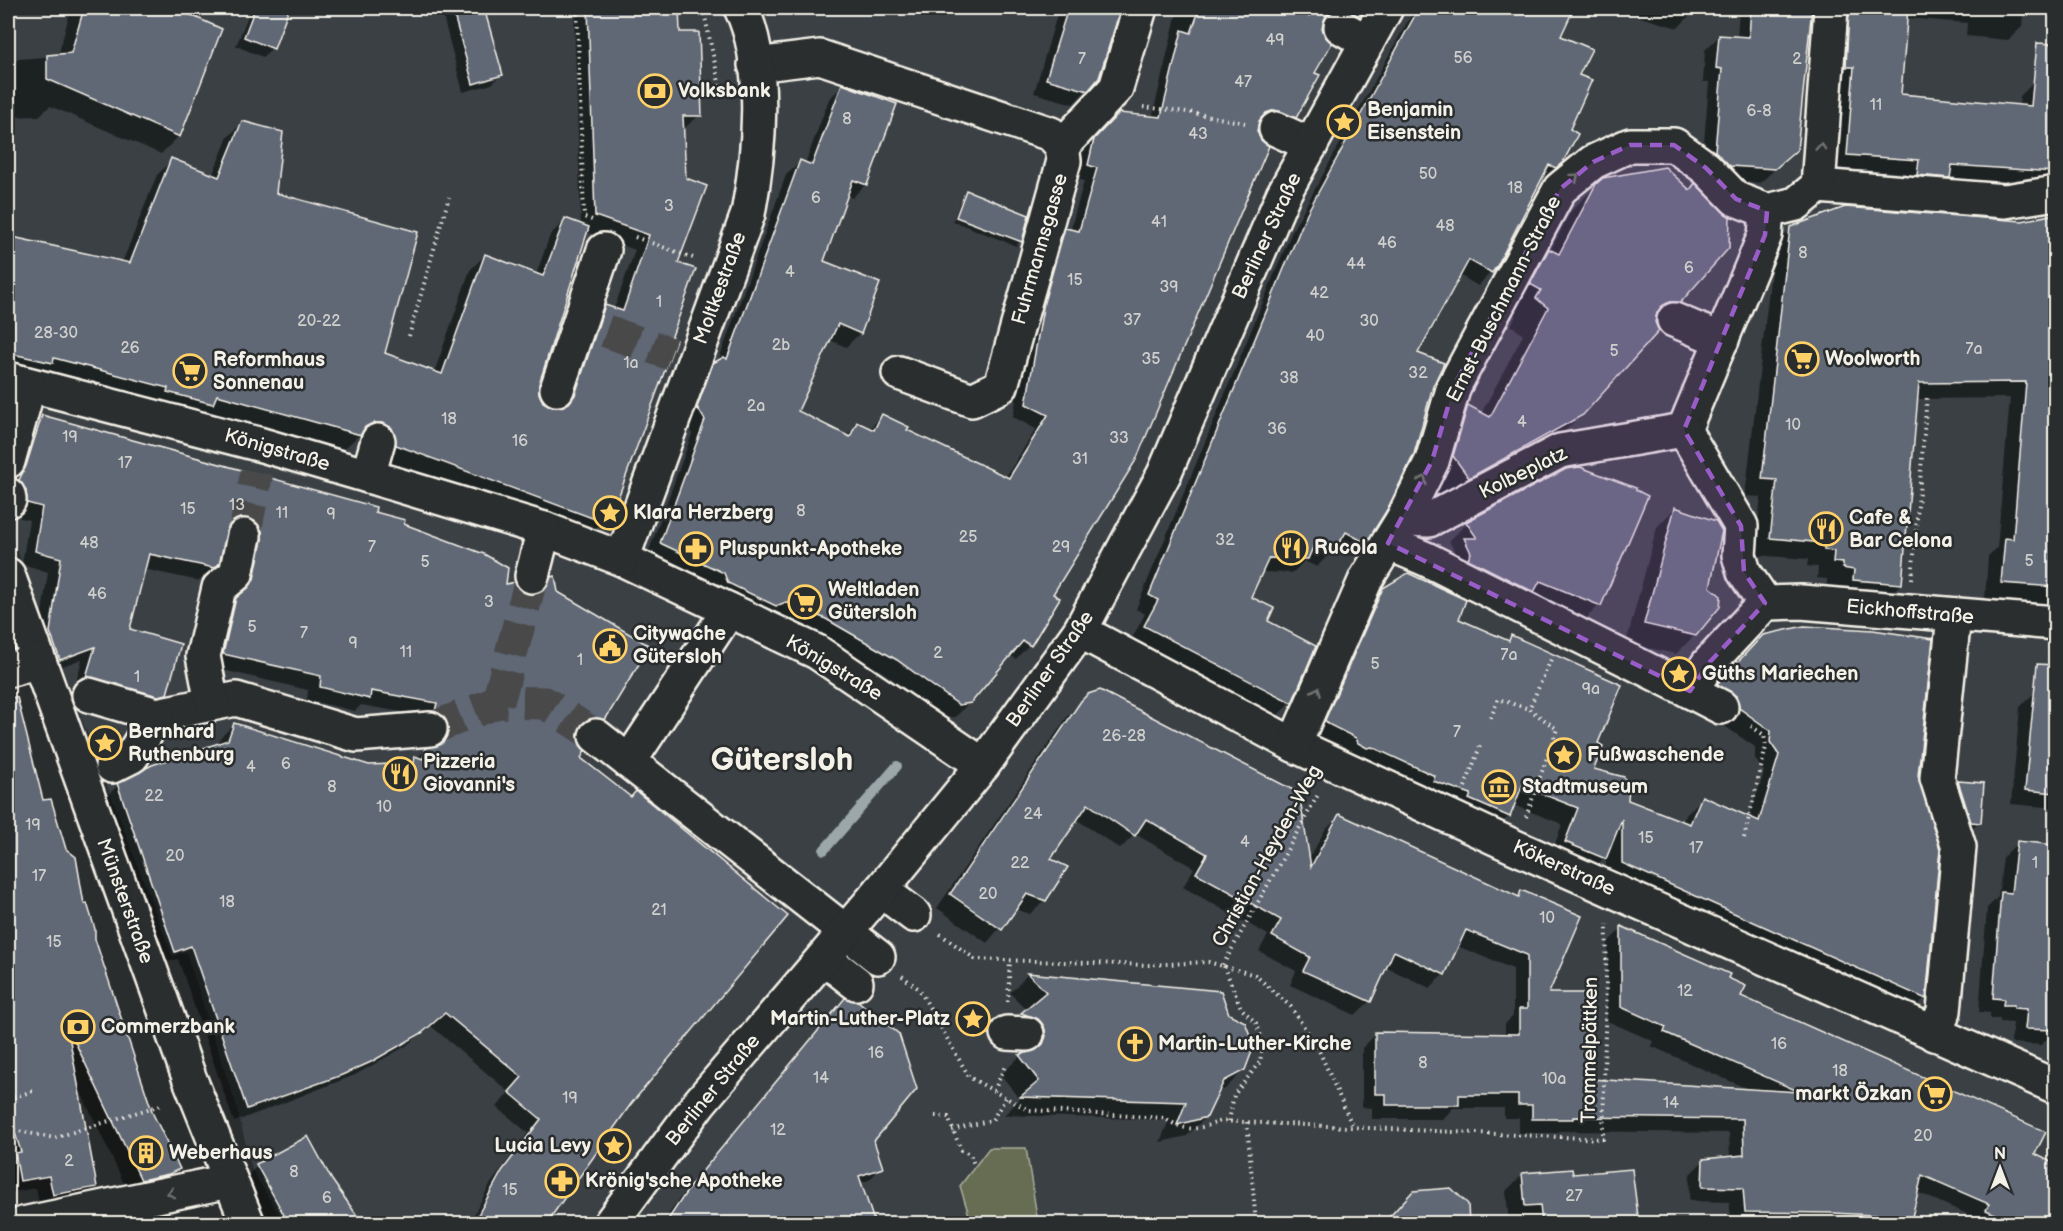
<svg xmlns="http://www.w3.org/2000/svg" width="2063" height="1231" font-family="'Balsamiq Sans',sans-serif">
  <rect width="100%" height="100%" fill="#2a2d2e"/>
  <filter id="ink" filterUnits="userSpaceOnUse"><feTurbulence type="fractalNoise" baseFrequency=".0167" numOctaves="2"/><feDisplacementMap in="SourceGraphic" scale="12" xChannelSelector="R" yChannelSelector="G"/><feConvolveMatrix kernelMatrix="1 2 1 2 8 2 1 2 1" color-interpolation-filters="sRGB"/></filter>
  <g filter="url(#ink)">
    <polygon fill="#3a3f44" points="8,8 2055,8 2056,1107 2049,1129 2055,1134 2055,1223 284,1223 252,1170 236,1105 186,952 172,956 8,526"/>
    <polygon fill="#666d53" stroke="#adaf9e" stroke-width="1.5" points="989,1148 1026,1148 1038,1223 964,1223 969,1215 960,1186"/>
    <g fill="#0007" fill-rule="evenodd">
      <polygon points="71,8 171,8 220,30 179,136 161,154 50,106 39,116 8,117 8,69 18,59 58,56"/>
      <polygon points="251,8 288,8 272,48 263,57 236,46"/>
      <polygon points="483,8 501,75 492,84 463,92 441,9"/>
      <path d="M586,8H677L678,33L700,115L682,130L676,264L608,516L592,532L580,533L381,459L367,437H357L344,449L205,410L197,418L8,371V243L24,241L122,263L157,175L172,160L212,176L228,137L243,122L274,194L383,354L434,373L470,270L485,255L536,275L550,235L565,220L581,226L574,19ZM586,232L635,250L614,309L606,306L591,321L561,409L551,408L541,402L537,392L538,383Z"/>
      <polygon points="1059,8 1119,8 1098,78 1073,104 1034,93"/>
      <polygon points="1178,8 1349,8 1334,23 1322,22 1313,74 1295,117 1282,130 1257,124 1050,595 1058,599 1029,645 1016,638 1028,646 1016,659 1010,655 956,717 945,718 884,673 812,632 647,556 692,434 685,422 700,379 718,362 786,175 800,162 805,164 829,99 842,86 866,184 852,198 846,195 822,262 860,333 846,347 830,340 796,412 846,436 858,424 869,429 882,416 905,431 1005,478 1036,429 1013,417 1031,316 1052,243 1065,230 1070,231 1084,181 1075,178 1081,154 1105,128 1152,118"/>
      <polygon points="1415,8 1572,8 1559,36 1577,76 1562,161 1539,181 1491,272 1478,286 1459,275 1416,354 1431,385 1385,509 1365,543 1351,556 1335,547 1317,567 1304,561 1293,573 1261,572 1250,597 1266,622 1291,702 1277,716 1131,640 1145,614 1136,609 1293,229"/>
      <polygon points="1619,8 1692,8 1691,14 1678,28 1619,11"/>
      <polygon points="1739,8 1811,8 1796,150 1760,183 1716,179 1702,166 1709,82 1703,82 1705,50 1719,36 1737,38"/>
      <polygon points="1829,8 2056,8 2056,17 2023,13 2022,27 2008,40 1966,36 1967,23 1906,18 1900,96 2019,106 2020,96 2034,82 2056,83 2056,187 1947,179 1935,191 1904,188 1906,173 1834,168"/>
      <polygon points="1597,185 1689,191 1679,301 1655,326 1582,414 1555,441 1442,503 1435,489 1443,432 1468,407 1481,414 1523,335 1511,325 1516,316 1506,310 1524,276 1550,251 1571,211"/>
      <polygon points="967,191 1027,216 1020,241 1016,246 953,221 962,196"/>
      <polygon points="2056,216 2056,605 1985,599 1988,556 1997,548 2010,398 1916,399 1901,584 1884,600 1837,596 1838,586 1827,585 1827,579 1817,578 1818,567 1807,566 1808,559 1754,555 1761,497 1745,496 1774,246 1791,229 2022,222"/>
      <polygon points="42,417 373,513 402,525 504,586 526,595 536,596 552,579 604,719 590,733 577,732 630,1103 545,1224 469,1224 489,1186 528,1133 497,1107 509,1092 431,1026 406,1046 355,1075 234,1122 178,959 161,964 105,798 118,785 218,745 220,738 234,724 369,767 409,764 426,750 435,748 436,743 424,716 361,705 355,711 307,700 308,690 210,667 223,614 241,594 249,555 233,531 226,531 218,563 199,581 143,569 128,630 165,693 151,707 74,690 82,659 46,672 37,647 48,572 22,564 29,520 14,516 13,505 13,481 29,430"/>
      <polygon points="1675,508 1709,588 1695,635 1676,654 1626,643 1657,527"/>
      <polygon points="1467,523 1599,605 1581,624 1446,558 1454,550 1449,541"/>
      <polygon points="1384,589 1507,641 1512,637 1596,744 1592,770 1626,801 1682,823 1686,815 1702,798 1749,818 1764,772 1755,759 1755,747 1723,725 1720,713 1702,701 1737,661 1764,636 1917,776 1925,998 1909,1014 1606,880 1606,856 1588,875 1550,858 1562,824 1513,805 1509,816 1492,833 1311,741 1366,606"/>
      <polygon points="8,689 14,689 42,802 83,906 152,1114 178,1169 166,1182 128,1192 78,1086 95,1186 82,1199 40,1208 36,1188 8,1193"/>
      <polygon points="2035,692 2056,694 2056,808 2011,804 2020,707"/>
      <polygon points="1089,695 1308,861 1325,830 1339,816 1517,897 1522,892 1547,995 1589,1081 1750,1090 1651,1046 1653,1041 1607,1021 1608,942 1622,928 1726,979 1739,997 2056,1166 2056,1224 1973,1224 1976,1218 1917,1192 1911,1217 1904,1224 1732,1224 1729,1202 1689,1201 1690,1174 1704,1160 1730,1158 1729,1133 1560,1131 1557,1133 1519,1133 1519,1118 1504,1118 1504,1108 1453,1108 1443,1119 1372,1119 1372,1108 1362,1107 1362,1048 1376,1034 1505,1035 1505,1024 1513,1016 1513,969 1457,946 1444,974 1430,988 1385,967 1370,1001 1355,1015 1290,985 1296,971 1259,951 1268,935 1183,887 1194,868 1135,834 1120,849 1076,819 1049,859 1045,900 1030,914 1015,909 987,943 937,908 1067,717"/>
      <polygon points="1958,783 1983,785 1980,823 1975,827 1967,826 1954,787"/>
      <polygon points="2017,843 2056,847 2056,1030 2041,1045 2011,1043 2013,1023 2000,1022 2000,1019 1990,1019 1990,1013 1979,1012 1987,908 1998,897 2003,857"/>
      <polygon points="1027,975 1220,992 1244,1070 1225,1089 1217,1093 1206,1117 1187,1136 1160,1142 1169,1120 1004,1115 1020,1099 1001,1075 1020,1056 1027,1054 1026,1045 1004,1032 1027,1010 1010,993"/>
      <polygon points="833,1013 881,1168 869,1180 860,1183 804,1224 662,1224 679,1199"/>
      <polygon points="257,1166 331,1181 362,1224 268,1224 244,1179"/>
      <polygon points="1523,1174 1571,1176 1637,1224 1509,1224 1506,1191"/>
      <polygon points="209,1214 212,1224 168,1224"/>
    </g>
    <g fill="none" stroke-linecap="round" stroke-linejoin="round">
      <polyline stroke="#9ba7a8" stroke-width="10" points="824,850 897,766"/>
    </g>
    <g fill="#606876" stroke="#f4f1e8" stroke-width="1.5">
      <polygon points="84,8 175,8 222,29 180,137 47,79 47,55 71,53"/>
      <polygon points="255,8 289,8 274,49 244,37"/>
      <polygon points="452,8 484,8 503,75 473,84"/>
      <polygon points="588,8 679,8 680,32 699,32 702,116 683,116 686,178 707,186 678,263 696,269 671,339 676,340 614,509 609,517 595,519 396,445 392,428 383,423 373,423 365,427 361,435 217,395 213,404 167,392 168,388 54,358 53,363 8,353 8,236 130,263 171,158 219,177 242,121 283,132 276,193 418,232 385,353 442,374 485,254 543,276 565,218 589,227 539,384 539,393 543,402 552,407 560,407 569,403 575,395 605,305 623,311 649,235 595,216"/>
      <polygon points="1068,8 1121,8 1099,78 1088,91 1046,79"/>
      <polygon points="1200,8 1351,8 1349,10 1340,8 1332,11 1325,18 1322,28 1325,36 1332,43 1315,73 1320,75 1296,118 1275,110 1266,113 1259,121 1257,131 1261,140 1269,146 1136,460 1053,594 1060,598 1031,646 1023,641 971,703 959,705 897,660 826,619 786,602 776,606 728,583 724,573 660,543 705,420 697,407 713,363 724,357 727,359 800,160 812,165 842,84 897,104 867,185 853,180 824,261 880,283 861,334 838,324 798,411 850,437 857,422 874,430 882,414 909,427 907,430 1009,478 1048,415 1026,404 1044,302 1065,228 1079,231 1097,168 1088,165 1094,139 1119,113 1161,117 1182,30 1191,33"/>
      <polygon points="1419,8 1574,8 1561,36 1592,49 1579,75 1592,80 1570,129 1578,134 1563,162 1556,168 1549,165 1497,266 1492,273 1469,260 1418,353 1444,363 1433,386 1414,454 1387,510 1366,543 1346,532 1333,554 1314,545 1308,559 1269,558 1251,597 1274,608 1268,621 1316,646 1292,703 1144,626 1158,600 1149,595 1307,213"/>
      <polygon points="1751,8 1812,8 1797,150 1775,169 1730,166 1715,151 1722,69 1716,68 1719,35 1749,37"/>
      <polygon points="1849,8 1908,8 1901,94 2031,106 2037,43 2055,44 2055,172 1952,165 1950,178 1917,175 1919,160 1847,155 1854,67 1846,67"/>
      <polygon points="1665,167 1690,190 1695,183 1730,217 1729,248 1680,303 1671,302 1662,306 1657,313 1655,322 1659,331 1583,415 1469,478 1453,456 1468,405 1490,417 1548,308 1536,298 1541,290 1530,284 1549,249 1559,254 1596,184 1603,178"/>
      <polygon points="966,190 1029,215 1022,242 956,217"/>
      <polygon points="1845,207 2022,221 2055,214 2055,587 2001,583 2005,538 2013,539 2026,382 1919,383 1902,584 1853,580 1854,570 1843,568 1843,563 1833,562 1834,551 1824,550 1824,543 1770,538 1777,480 1762,479 1790,227"/>
      <polygon points="42,415 376,507 375,512 405,520 404,524 484,554 508,568 506,584 515,582 527,594 536,594 545,589 551,577 555,576 558,592 650,646 605,720 590,718 581,725 577,734 578,742 585,751 581,758 631,797 636,791 788,916 631,1104 546,1224 473,1224 502,1171 541,1119 509,1092 522,1077 445,1013 422,1033 371,1062 342,1075 247,1109 191,946 175,952 117,783 152,765 228,740 234,723 369,765 414,763 415,756 423,759 426,748 440,745 447,738 449,727 445,718 435,711 437,703 371,691 370,699 320,687 321,676 223,654 236,598 248,588 254,579 262,540 262,531 257,522 247,518 238,518 230,524 219,564 214,568 149,554 130,629 181,644 167,694 158,696 86,677 95,647 60,660 50,632 61,558 35,551 42,507 27,503 26,491 19,480 26,466"/>
      <polygon points="1580,467 1636,488 1636,490 1648,496 1601,606 1540,581 1534,592 1468,559 1471,553 1464,538 1477,538 1466,522 1566,469"/>
      <polygon points="1675,507 1716,521 1722,531 1710,587 1721,596 1720,607 1696,636 1644,624"/>
      <polygon points="1408,573 1466,600 1459,619 1509,641 1511,635 1622,685 1598,743 1603,746 1594,769 1624,777 1629,785 1628,800 1690,824 1702,796 1759,821 1779,755 1770,742 1771,731 1739,708 1736,696 1717,684 1763,635 1804,626 1873,630 1933,639 1918,776 1940,849 1926,999 1622,863 1622,819 1606,859 1565,842 1578,808 1522,786 1510,817 1469,799 1471,794 1433,781 1435,776 1372,747 1367,748 1358,743 1356,738 1328,724 1325,720 1383,588"/>
      <polygon points="2037,664 2055,665 2055,793 2025,790"/>
      <polygon points="1100,690 1299,793 1311,867 1339,814 1519,897 1521,890 1582,916 1549,993 1591,993 1590,1079 1800,1092 1664,1032 1666,1027 1621,1007 1621,926 1730,974 1728,978 1746,986 1741,996 2046,1132 2035,1154 2055,1164 2055,1224 2015,1224 1986,1210 1989,1204 1922,1175 1912,1217 1833,1213 1745,1212 1743,1188 1702,1187 1703,1159 1744,1155 1743,1119 1573,1117 1573,1119 1532,1119 1532,1105 1518,1105 1518,1095 1459,1095 1459,1105 1386,1105 1386,1094 1375,1094 1375,1032 1519,1034 1519,1009 1527,1009 1527,955 1466,930 1445,975 1394,951 1371,1002 1303,971 1310,957 1272,936 1281,920 1196,873 1207,854 1146,819 1135,836 1088,804 1051,859 1068,867 1046,901 1027,894 1002,930 950,894 1081,701 1088,694"/>
      <polygon points="17,697 43,800 51,799 66,849 76,857 84,904 87,903 95,929 95,939 153,1114 180,1169 169,1174 141,1180 74,1040 70,1041 97,1187 53,1195 49,1176 20,1181 15,1153 21,1152 8,1111 8,994 14,993 8,943 8,698"/>
      <polygon points="1958,781 1984,783 1981,823 1971,822"/>
      <polygon points="2017,841 2055,845 2055,1030 2025,1029 2027,1009 2014,1008 2014,1005 2003,1005 2004,999 1993,998 2001,892 2011,893"/>
      <polygon points="1027,973 1221,991 1229,1014 1245,1022 1254,1046 1245,1070 1224,1081 1207,1117 1177,1125 1186,1102 1020,1097 1039,1081 1019,1055 1036,1050 1043,1044 1046,1036 1044,1026 1038,1019 1021,1013 1046,992"/>
      <polygon points="845,998 858,1001 899,1034 917,1089 874,1141 883,1168 859,1176 875,1224 665,1224 691,1185"/>
      <polygon points="308,1136 332,1180 363,1224 289,1224 256,1164"/>
      <polygon points="1572,1169 1573,1174 1632,1169 1639,1224 1542,1224 1540,1205 1525,1206 1522,1173"/>
      <polygon points="1451,1188 1468,1204 1469,1224 1383,1224 1413,1191"/>
    </g>
    <g fill="none" stroke-linecap="round" stroke-linejoin="round">
      <g stroke="#484a4a" stroke-width="33" stroke-dasharray="33 16" stroke-linecap="butt">
        <polyline points="606,331 671,354"/>
        <polyline points="244,536 257,472"/>
        <polyline points="498,702 532,576"/>
        <polyline points="430,729 498,702 545,703 596,736"/>
      </g>
      <defs>
        <g id="minor">
          <polyline points="1341,27 1367,42"/>
          <polyline points="755,65 820,57 1051,134 1062,146 1064,161 1001,386 972,400 899,373"/>
          <polyline points="1276,129 1311,145"/>
          <polyline points="1062,146 1116,88 1140,8"/>
          <polyline points="1818,186 2005,201 2056,193"/>
          <polyline points="1674,320 1722,340"/>
          <polyline points="8,379 262,445 368,476 544,529 622,559 817,652 983,765"/>
          <polyline points="557,389 604,250"/>
          <polyline points="1684,430 1765,235 1767,211"/>
          <polyline points="8,461 29,385"/>
          <polyline points="368,476 378,441"/>
          <polyline points="8,495 9,500"/>
          <polyline points="1403,519 1429,520 1560,451 1684,430"/>
          <polyline points="1388,543 1426,559 1690,691 1708,664 1765,603 1744,572 1739,555 1741,526 1684,430"/>
          <path d="M622,559L748,214C759,156 768,62 741,8"/>
          <polyline points="8,575 189,1077 248,1224"/>
          <polyline points="532,576 544,529"/>
          <polyline points="1765,603 1801,602 2056,623"/>
          <polyline points="1080,631 1294,745 1515,847 2056,1087"/>
          <polyline points="8,670 39,661"/>
          <polyline points="1690,691 1721,707"/>
          <polyline points="89,695 157,715 236,699 356,735 430,729"/>
          <polyline points="212,703 203,656 219,588 236,574 244,536"/>
          <polyline points="596,736 878,957"/>
          <polyline points="1294,745 1366,579 1403,519 1432,461 1454,386 1560,189 1593,162 1630,145 1674,145 1706,168 1736,199 1767,211 1796,204 1818,186 1831,8"/>
          <polyline points="629,762 729,610"/>
          <polyline points="112,766 132,756 157,715"/>
          <polyline points="881,890 914,915"/>
          <polyline points="824,958 856,983"/>
          <polyline points="1007,1033 1027,1034"/>
          <polyline points="1934,1034 1944,1011 1959,847 1937,778 1954,616"/>
          <polyline points="23,1224 229,1181"/>
          <polyline points="610,1224 700,1102 881,890 983,765 1080,631 1164,474 1283,195 1386,8"/>
        </g>
      </defs>
      <use href="#minor" stroke="#f4f1e8" stroke-width="38"/>
      <g stroke="#f4f1e8" stroke-width="4" stroke-dasharray="1.5 4.5" stroke-linecap="butt">
        <polyline points="577,8 584,217 592,220"/>
        <polyline points="703,8 723,101"/>
        <polyline points="1286,8 1310,16"/>
        <polyline points="1143,107 1188,112 1245,123"/>
        <polyline points="635,237 696,259"/>
        <polyline points="409,336 449,197"/>
        <polyline points="1912,579 1927,396"/>
        <polyline points="1491,718 1498,699 1529,709"/>
        <polyline points="1465,787 1480,746"/>
        <polyline points="1526,817 1557,729 1529,709 1552,657"/>
        <polyline points="1744,838 1766,747 1764,735 1748,724"/>
        <polyline points="940,934 975,959 1148,965 1208,962 1255,975 1291,1007 1318,1048 1352,1125"/>
        <polyline points="1223,965 1319,793"/>
        <polyline points="1224,966 1241,1008 1256,1023 1263,1042 1260,1062 1234,1095 1229,1121"/>
        <path d="M902,976L919,989L969,1077L1006,1098L1029,1110L1164,1118C1188,1133 1195,1130 1221,1121L1603,1139L1607,924"/>
        <polyline points="1008,1002 1010,960"/>
        <polyline points="994,1091 1005,1066"/>
        <polyline points="8,1099 33,1091"/>
        <polyline points="935,1116 948,1117 961,1150 970,1154 975,1167"/>
        <polyline points="1247,1122 1256,1224"/>
        <polyline points="8,1129 54,1138 164,1104"/>
        <polyline points="952,1130 992,1120 1006,1098"/>
      </g>
      <use href="#minor" stroke="#2a2d2e" stroke-width="33"/>
    </g>
    <defs><path id="oneway-chevron" d="M-2-3.5L2.5 0L-2 3.5" fill="none" stroke-width="1.6" stroke-linecap="round" stroke-linejoin="round" transform="scale(1.5)"/></defs>
    <g stroke="#71726f">
      <use href="#oneway-chevron" transform="translate(1821 147) rotate(-86)"/>
      <use href="#oneway-chevron" transform="translate(1575 177) rotate(-40)"/>
      <use href="#oneway-chevron" transform="translate(1423 480) rotate(-63)"/>
      <use href="#oneway-chevron" transform="translate(1317 691) rotate(-66)"/>
      <use href="#oneway-chevron" transform="translate(171 1193) rotate(169)"/>
    </g>
  </g>
  <path fill="#995dc9" fill-opacity="0.2" stroke="#995dc9" stroke-width="4.5" stroke-dasharray="12 8" stroke-linejoin="round" d="M1630,145H1674L1706,168L1736,199L1767,211L1765,235L1684,430L1741,526L1744,572L1765,603L1708,664L1690,691L1388,543L1432,461L1454,386L1560,189L1593,162Z"/>
  <defs>
    <symbol id="bank-ring" viewBox="-11 -11 22 22"><circle r="9.5" fill="#2a2d2e" stroke="#ffd166" stroke-width="1.5"/><path d="M-6-4H6V4H-6ZM0-2.3a2.3 2.3 0 1 0 0 4.6a2.3 2.3 0 1 0 0-4.6Z" fill="#ffd166"/></symbol>
    <symbol id="sight-ring" viewBox="-11 -11 22 22"><circle r="9.5" fill="#2a2d2e" stroke="#ffd166" stroke-width="1.5"/><path d="M0-6L1.8-2.2L6-1.7L2.9 1.2L3.7 5.4L0 3.3L-3.7 5.4L-2.9 1.2L-6-1.7L-1.8-2.2Z" fill="#ffd166"/></symbol>
    <symbol id="supermarket-ring" viewBox="-11 -11 22 22"><circle r="9.5" fill="#2a2d2e" stroke="#ffd166" stroke-width="1.5"/><path d="M-6-5.5h2.5l.6 2H6L4.5 2H-2.5L-4.4-4H-6ZM-1.5 3.2a1.3 1.3 0 1 0 .1 0ZM3 3.2a1.3 1.3 0 1 0 .1 0Z" fill="#ffd166"/></symbol>
    <symbol id="restaurant-ring" viewBox="-11 -11 22 22"><circle r="9.5" fill="#2a2d2e" stroke="#ffd166" stroke-width="1.5"/><path d="M-5-6h1v4h1v-4h1v4h1v-4h1v5L-1.5 .5V6h-2V.5L-5-1ZM5-6V6H3V1.5H1.5Q1.5-4 5-6Z" fill="#ffd166"/></symbol>
    <symbol id="pharmacy-ring" viewBox="-11 -11 22 22"><circle r="9.5" fill="#2a2d2e" stroke="#ffd166" stroke-width="1.5"/><path d="M-2-6h4v4h4v4h-4v4h-4v-4h-4v-4h4Z" fill="#ffd166"/></symbol>
    <symbol id="civic-ring" viewBox="-11 -11 22 22"><circle r="9.5" fill="#2a2d2e" stroke="#ffd166" stroke-width="1.5"/><path d="M-.6-6.5H3V-4.5H.6V-3L4-1V1h2V6H-6V1h2V-1L-.6-3ZM-1.2 2.5V6h2.4V2.5Z" fill="#ffd166"/></symbol>
    <symbol id="museum-ring" viewBox="-11 -11 22 22"><circle r="9.5" fill="#2a2d2e" stroke="#ffd166" stroke-width="1.5"/><path d="M0-6L6-3V-2H-6V-3ZM-5-1h2V3h-2ZM-1-1h2V3h-2ZM3-1h2V3H3ZM-6 4H6V6H-6Z" fill="#ffd166"/></symbol>
    <symbol id="church-ring" viewBox="-11 -11 22 22"><circle r="9.5" fill="#2a2d2e" stroke="#ffd166" stroke-width="1.5"/><path d="M-1.2-6h2.4v3.5h3.3v2.4h-3.3V6h-2.4V-.1h-3.3v-2.4h3.3Z" fill="#ffd166"/></symbol>
    <symbol id="building-ring" viewBox="-11 -11 22 22"><circle r="9.5" fill="#2a2d2e" stroke="#ffd166" stroke-width="1.5"/><path d="M-4-6H4V6H1V3H-1V6H-4ZM-2.5-4.3h1.7v1.8h-1.7ZM.8-4.3h1.7v1.8H.8ZM-2.5-1h1.7V.8h-1.7ZM.8-1h1.7V.8H.8Z" fill="#ffd166"/></symbol>
  </defs>
  <g fill-rule="evenodd">
    <use href="#bank-ring" x="636" y="72" width="38" height="38"/>
    <use href="#sight-ring" x="1325" y="103" width="38" height="38"/>
    <use href="#supermarket-ring" x="1783" y="340" width="38" height="38"/>
    <use href="#supermarket-ring" x="171" y="352" width="38" height="38"/>
    <use href="#sight-ring" x="591" y="494" width="38" height="38"/>
    <use href="#restaurant-ring" x="1807" y="510" width="38" height="38"/>
    <use href="#restaurant-ring" x="1272" y="529" width="38" height="38"/>
    <use href="#pharmacy-ring" x="677" y="530" width="38" height="38"/>
    <use href="#supermarket-ring" x="786" y="583" width="38" height="38"/>
    <use href="#civic-ring" x="591" y="627" width="38" height="38"/>
    <use href="#sight-ring" x="1660" y="655" width="38" height="38"/>
    <use href="#sight-ring" x="86" y="724" width="38" height="38"/>
    <use href="#sight-ring" x="1545" y="736" width="38" height="38"/>
    <use href="#restaurant-ring" x="381" y="755" width="38" height="38"/>
    <use href="#museum-ring" x="1480" y="768" width="38" height="38"/>
    <use href="#sight-ring" x="954" y="1000" width="38" height="38"/>
    <use href="#bank-ring" x="59" y="1008" width="38" height="38"/>
    <use href="#church-ring" x="1116" y="1025" width="38" height="38"/>
    <use href="#supermarket-ring" x="1916" y="1075" width="38" height="38"/>
    <use href="#sight-ring" x="595" y="1127" width="38" height="38"/>
    <use href="#building-ring" x="127" y="1134" width="38" height="38"/>
    <use href="#pharmacy-ring" x="543" y="1162" width="38" height="38"/>
  </g>
  <g text-anchor="middle" dominant-baseline="central" stroke-width="5" stroke-linejoin="round" paint-order="stroke">
    <g font-size="16" fill="#cfcfcc">
      <text x="1275" y="40">49</text>
      <text x="1463" y="58">56</text>
      <text x="1082" y="59">7</text>
      <text x="1797" y="59">2</text>
      <text x="1243" y="82">47</text>
      <text x="1876" y="105">11</text>
      <text x="1759" y="111">6-8</text>
      <text x="847" y="119">8</text>
      <text x="1198" y="134">43</text>
      <text x="1428" y="174">50</text>
      <text x="1515" y="188">18</text>
      <text x="816" y="198">6</text>
      <text x="669" y="206">3</text>
      <text x="1159" y="222">41</text>
      <text x="1445" y="226">48</text>
      <text x="1387" y="243">46</text>
      <text x="1803" y="253">8</text>
      <text x="1356" y="264">44</text>
      <text x="1689" y="268">6</text>
      <text x="790" y="272">4</text>
      <text x="1075" y="280">15</text>
      <text x="1169" y="287">39</text>
      <text x="1319" y="293">42</text>
      <text x="659" y="302">1</text>
      <text x="1132" y="320">37</text>
      <text x="319" y="321">20-22</text>
      <text x="1369" y="321">30</text>
      <text x="56" y="333">28-30</text>
      <text x="1315" y="336">40</text>
      <text x="781" y="345">2b</text>
      <text x="130" y="348">26</text>
      <text x="1974" y="349">7a</text>
      <text x="1614" y="351">5</text>
      <text x="1151" y="359">35</text>
      <text x="631" y="363">1a</text>
      <text x="1418" y="373">32</text>
      <text x="1289" y="378">38</text>
      <text x="756" y="406">2a</text>
      <text x="449" y="419">18</text>
      <text x="1522" y="422">4</text>
      <text x="1793" y="425">10</text>
      <text x="1277" y="429">36</text>
      <text x="70" y="437">19</text>
      <text x="1119" y="438">33</text>
      <text x="520" y="441">16</text>
      <text x="1080" y="459">31</text>
      <text x="125" y="463">17</text>
      <text x="237" y="505">13</text>
      <text x="188" y="509">15</text>
      <text x="801" y="511">8</text>
      <text x="282" y="513">11</text>
      <text x="331" y="514">9</text>
      <text x="968" y="537">25</text>
      <text x="1225" y="540">32</text>
      <text x="89" y="543">48</text>
      <text x="372" y="547">7</text>
      <text x="1061" y="547">29</text>
      <text x="2029" y="561">5</text>
      <text x="425" y="562">5</text>
      <text x="97" y="594">46</text>
      <text x="489" y="602">3</text>
      <text x="252" y="627">5</text>
      <text x="304" y="633">7</text>
      <text x="353" y="643">9</text>
      <text x="406" y="652">11</text>
      <text x="938" y="653">2</text>
      <text x="1509" y="655">7a</text>
      <text x="580" y="660">1</text>
      <text x="1375" y="664">5</text>
      <text x="137" y="677">1</text>
      <text x="1591" y="689">9a</text>
      <text x="1457" y="732">7</text>
      <text x="1124" y="736">26-28</text>
      <text x="286" y="764">6</text>
      <text x="251" y="767">4</text>
      <text x="332" y="787">8</text>
      <text x="154" y="796">22</text>
      <text x="384" y="807">10</text>
      <text x="1033" y="814">24</text>
      <text x="33" y="825">19</text>
      <text x="1646" y="838">15</text>
      <text x="1245" y="842">4</text>
      <text x="1696" y="848">17</text>
      <text x="175" y="856">20</text>
      <text x="1020" y="863">22</text>
      <text x="2035" y="863">1</text>
      <text x="39" y="876">17</text>
      <text x="988" y="894">20</text>
      <text x="227" y="902">18</text>
      <text x="659" y="910">21</text>
      <text x="1547" y="918">10</text>
      <text x="54" y="942">15</text>
      <text x="1685" y="991">12</text>
      <text x="1779" y="1044">16</text>
      <text x="876" y="1053">16</text>
      <text x="1423" y="1063">8</text>
      <text x="1840" y="1071">18</text>
      <text x="821" y="1078">14</text>
      <text x="1554" y="1079">10a</text>
      <text x="570" y="1098">19</text>
      <text x="1671" y="1103">14</text>
      <text x="778" y="1130">12</text>
      <text x="1923" y="1136">20</text>
      <text x="69" y="1161">2</text>
      <text x="294" y="1172">8</text>
      <text x="510" y="1190">15</text>
      <text x="1574" y="1196">27</text>
      <text x="327" y="1198">6</text>
    </g>
    <g font-size="20" font-weight="bold" fill="#f4f1e8" stroke="#2a2d2e" text-anchor="start">
      <text x="678" y="91">Volksbank</text>
      <text x="1367" y="110">Benjamin<tspan x="1367" dy="23">Eisenstein</tspan></text>
      <text x="1825" y="359">Woolworth</text>
      <text x="213" y="360">Reformhaus<tspan x="213" dy="23">Sonnenau</tspan></text>
      <text x="633" y="513">Klara Herzberg</text>
      <text x="1849" y="518">Cafe &amp;<tspan x="1849" dy="23">Bar Celona</tspan></text>
      <text x="1314" y="548">Rucola</text>
      <text x="719" y="549">Pluspunkt-Apotheke</text>
      <text x="828" y="590">Weltladen<tspan x="828" dy="23">Gütersloh</tspan></text>
      <text x="633" y="634">Citywache<tspan x="633" dy="23">Gütersloh</tspan></text>
      <text x="1702" y="674">Güths Mariechen</text>
      <text x="128" y="732">Bernhard<tspan x="128" dy="23">Ruthenburg</tspan></text>
      <text x="1587" y="755">Fußwaschende</text>
      <text x="423" y="762">Pizzeria<tspan x="423" dy="23">Giovanni's</tspan></text>
      <text x="1522" y="787">Stadtmuseum</text>
      <text x="950" y="1019" text-anchor="end">Martin-Luther-Platz</text>
      <text x="101" y="1027">Commerzbank</text>
      <text x="1158" y="1044">Martin-Luther-Kirche</text>
      <text x="1912" y="1094" text-anchor="end">markt Özkan</text>
      <text x="591" y="1146" text-anchor="end">Lucia Levy</text>
      <text x="169" y="1153">Weberhaus</text>
      <text x="585" y="1181">Krönig'sche Apotheke</text>
    </g>
    <g font-size="20" fill="#f4f1e8" stroke="#2a2d2e">
      <text transform="translate(1267 236) rotate(-65)">Berliner Straße</text>
      <text transform="translate(1040 249) rotate(-74)">Fuhrmannsgasse</text>
      <text transform="translate(720 288) rotate(-70)">Moltkestraße</text>
      <text transform="translate(1504 299) rotate(-63)">Ernst-Buschmann-Straße</text>
      <text transform="translate(277 450) rotate(16)">Königstraße</text>
      <text transform="translate(1523 473) rotate(-26)">Kolbeplatz</text>
      <text transform="translate(1910 612) rotate(5)">Eickhoffstraße</text>
      <text transform="translate(834 668) rotate(31)">Königstraße</text>
      <text transform="translate(1050 669) rotate(-55)">Berliner Straße</text>
      <text transform="translate(1267 856) rotate(-61)">Christian-Heyden-Weg</text>
      <text transform="translate(1564 868) rotate(24)">Kökerstraße</text>
      <text transform="translate(125 901) rotate(70)">Münsterstraße</text>
      <text transform="translate(1590 1050) rotate(-89)">Trommelpättken</text>
      <text transform="translate(713 1090) rotate(-51)">Berliner Straße</text>
    </g>
    <g font-size="32" font-weight="bold" fill="#f4f1e8" stroke="#2a2d2e">
      <text x="782" y="760">Gütersloh</text>
    </g>
  </g>
  <rect width="2063" height="1231" fill="none" stroke="#2a2d2e" stroke-width="30"/>
  <rect x="15" y="15" width="2033" height="1201" fill="none" stroke="#f4f1e8" stroke-width="2" filter="url(#ink)"/>
  <g transform="translate(2000 1168)" stroke="#2a2d2e" stroke-width="4.5" paint-order="stroke">
  <path d="M0-4.5L10 22L0 15L-10 22Z" fill="#f4f1e8"/>
  <text y="-9" font-size="16" font-weight="bold" text-anchor="middle" fill="#f4f1e8">N</text>
  </g>
</svg>
